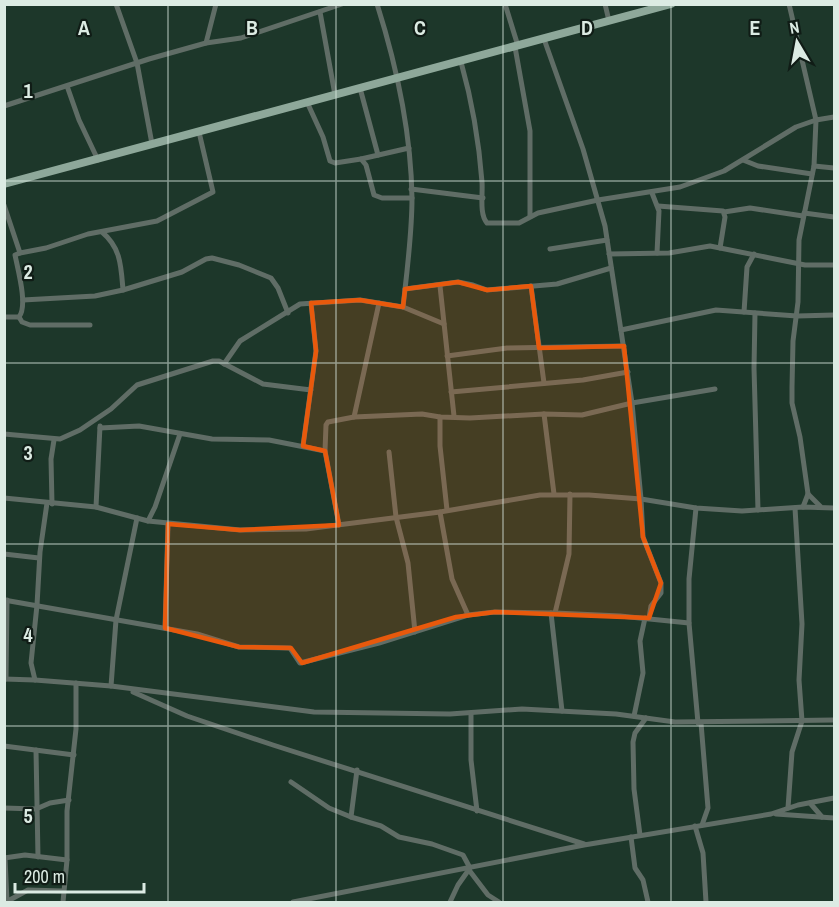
<svg xmlns="http://www.w3.org/2000/svg" width="839" height="907" font-family="'Archivo Narrow',sans-serif">
  <rect width="100%" height="100%" fill="#1d372a"/>
  <g fill="none" stroke-linecap="round" stroke-linejoin="round">
    <g stroke="#606d66" stroke-width="5">
      <polyline points="116,4 137,63 152,144"/>
      <path d="M377,4C397,67 411,131 412,198C412,234 407,271 403,307"/>
      <polyline points="505,4 518,46"/>
      <polyline points="605,4 609,21"/>
      <polyline points="789,4 816,120 814,166 799,240 798,302 793,341 792,387 792,403 800,437 808,494 803,507"/>
      <polyline points="320,12 335,95"/>
      <polyline points="544,39 583,149 605,226 632,403 641,499 643,537 661,583 661,593 651,606 649,618"/>
      <polyline points="206,43 216,4"/>
      <polyline points="515,47 530,131 530,216"/>
      <path d="M461,62C472,101 479,142 482,182C483,194 479,214 487,223H519L538,213L598,200L680,187L724,171L796,127L816,120L834,117"/>
      <polyline points="67,86 79,120 98,160"/>
      <polyline points="360,88 378,155"/>
      <polyline points="307,102 323,137 330,161 335,163 361,159 366,165 374,195 382,198 412,198"/>
      <polyline points="4,106 149,59 206,43 241,38 342,4"/>
      <polyline points="361,159 409,148"/>
      <polyline points="743,160 758,166 812,174"/>
      <polyline points="814,166 834,168"/>
      <polyline points="411,189 483,198"/>
      <polyline points="652,193 659,211 657,253"/>
      <polyline points="4,205 20,253 46,248 88,234 157,221 213,192 199,132"/>
      <polyline points="658,206 723,211 725,217 720,248"/>
      <polyline points="724,212 750,208 803,216"/>
      <polyline points="804,213 834,217"/>
      <path d="M102,232C121,248 121,266 123,290"/>
      <polyline points="550,249 607,240"/>
      <polyline points="609,254 669,253 710,246 805,265 834,265"/>
      <polyline points="440,286 454,416"/>
      <polyline points="531,286 544,383"/>
      <polyline points="405,289 458,282 473,285 487,290 557,284 611,268"/>
      <polyline points="23,300 95,296 123,290 182,272 206,259 212,258 239,265 271,278 278,288 288,313"/>
      <polyline points="744,312 747,267 754,254"/>
      <polyline points="755,313 754,368 758,510"/>
      <path d="M4,317H19C28,306 18,270 15,255L20,253"/>
      <polyline points="19,317 22,322 30,325 90,325"/>
      <polyline points="621,330 716,310 797,316 834,315"/>
      <polyline points="447,356 507,348 624,346"/>
      <polyline points="224,364 240,341 300,304 360,300 403,307 444,324"/>
      <polyline points="451,392 583,380 628,372"/>
      <polyline points="544,414 554,494"/>
      <polyline points="354,417 379,303"/>
      <polyline points="440,417 440,446 447,510"/>
      <polyline points="100,428 139,426 212,439 269,440 325,451"/>
      <polyline points="4,434 60,439 80,430 111,409 137,385 213,361 219,361 263,384 311,390"/>
      <polyline points="303,446 316,351 311,303"/>
      <polyline points="389,452 396,517 408,563 415,632"/>
      <polyline points="808,494 820,506"/>
      <polyline points="4,498 96,507 148,521 240,530 306,529 440,512 540,495 589,495 641,499 696,508 742,511 803,507 834,508"/>
      <polyline points="52,504 51,459 54,440"/>
      <polyline points="96,507 100,426"/>
      <polyline points="696,508 689,579 689,623 698,723"/>
      <polyline points="440,512 452,579 468,615"/>
      <polyline points="148,521 155,507 180,434"/>
      <polyline points="339,525 325,451 326,425 328,422 354,417 422,414 440,417 470,418 544,414 582,415 632,403 715,389"/>
      <polyline points="4,554 39,558"/>
      <polyline points="4,600 197,634 239,647 290,648 300,663 379,643 468,615 495,612 555,613 620,616 689,623"/>
      <polyline points="551,613 562,711"/>
      <polyline points="555,613 569,554 570,494"/>
      <polyline points="165,628 168,524"/>
      <polyline points="4,679 35,680 111,686 314,712 450,714 522,709 616,714 675,722 834,720"/>
      <polyline points="6,679 7,600"/>
      <polyline points="35,680 31,663 37,605 40,552 47,503"/>
      <polyline points="111,686 116,620 137,518"/>
      <polyline points="133,692 187,716 273,745 584,844"/>
      <polyline points="471,713 471,760 477,811"/>
      <polyline points="634,716 643,673 640,641 645,618"/>
      <polyline points="701,723 708,808 702,825"/>
      <polyline points="4,746 74,755"/>
      <polyline points="36,750 38,857"/>
      <polyline points="291,782 329,808 351,817 381,826 399,837 432,844 463,855 470,868 458,885 450,902"/>
      <polyline points="810,803 822,817"/>
      <polyline points="4,808 36,809 50,803 69,800"/>
      <polyline points="788,808 792,752 802,721 799,680 802,624 795,508"/>
      <polyline points="776,814 834,818"/>
      <polyline points="351,817 357,770"/>
      <polyline points="695,826 703,853 706,902"/>
      <polyline points="640,835 634,789 633,742 635,733 646,718"/>
      <polyline points="631,837 635,868 643,880 648,902"/>
      <polyline points="4,858 25,855 67,860"/>
      <polyline points="5,858 7,901"/>
      <polyline points="469,870 488,895 499,902"/>
      <polyline points="6,902 28,890 63,891"/>
      <polyline points="63,902 67,860 67,811 76,729 76,683"/>
      <polyline points="293,902 584,845 771,814 798,805 834,798"/>
    </g>
    <polyline stroke="#8ea89a" stroke-width="8" points="4,184 671,4"/>
  </g>
  <path fill="#e8590c" fill-opacity="0.2" stroke="#e8590c" stroke-width="4.5" stroke-linejoin="round" d="M458,282L487,290L531,286L539,348L624,346L643,537L661,583L649,618L495,612L456,617L302,663L291,648L239,647L165,628L168,524L240,530L339,525L325,451L303,446L316,351L311,303L360,300L403,307L405,289Z"/>
  <path fill="none" stroke="#dcebe3" stroke-width="1.5" stroke-opacity="0.55" d="M168,4V902M336,4V902M503,4V902M671,4V902M4,181H834M4,363H834M4,544H834M4,726H834"/>
  <g font-size="20" text-anchor="middle" font-weight="bold" fill="#dcebe3" stroke="#101c16" stroke-width="4.5" stroke-linejoin="round" paint-order="stroke">
    <text x="84" y="35">A</text>
    <text x="252" y="35">B</text>
    <text x="420" y="35">C</text>
    <text x="587" y="35">D</text>
    <text x="755" y="35">E</text>
    <text x="28" y="98">1</text>
    <text x="28" y="279">2</text>
    <text x="28" y="460">3</text>
    <text x="28" y="642">4</text>
    <text x="28" y="823">5</text>
  </g>
  <rect width="839" height="907" fill="none" stroke="#dcebe3" stroke-width="12"/>
  <g transform="translate(797 42) rotate(350)" stroke="#101c16" stroke-width="4.5" paint-order="stroke">
  <path d="M0-4.5L10 22L0 15L-10 22Z" fill="#dcebe3"/>
  <text y="-9" font-size="16" font-weight="bold" text-anchor="middle" fill="#dcebe3">N</text>
  </g>
  <path d="M15 883v9h129v-9" fill="none" stroke="#dcebe3" stroke-width="3"/>
  <text x="24" y="883" font-size="18" fill="#dcebe3" stroke="#101c16" stroke-width="4.5" paint-order="stroke">200 m</text>
</svg>
